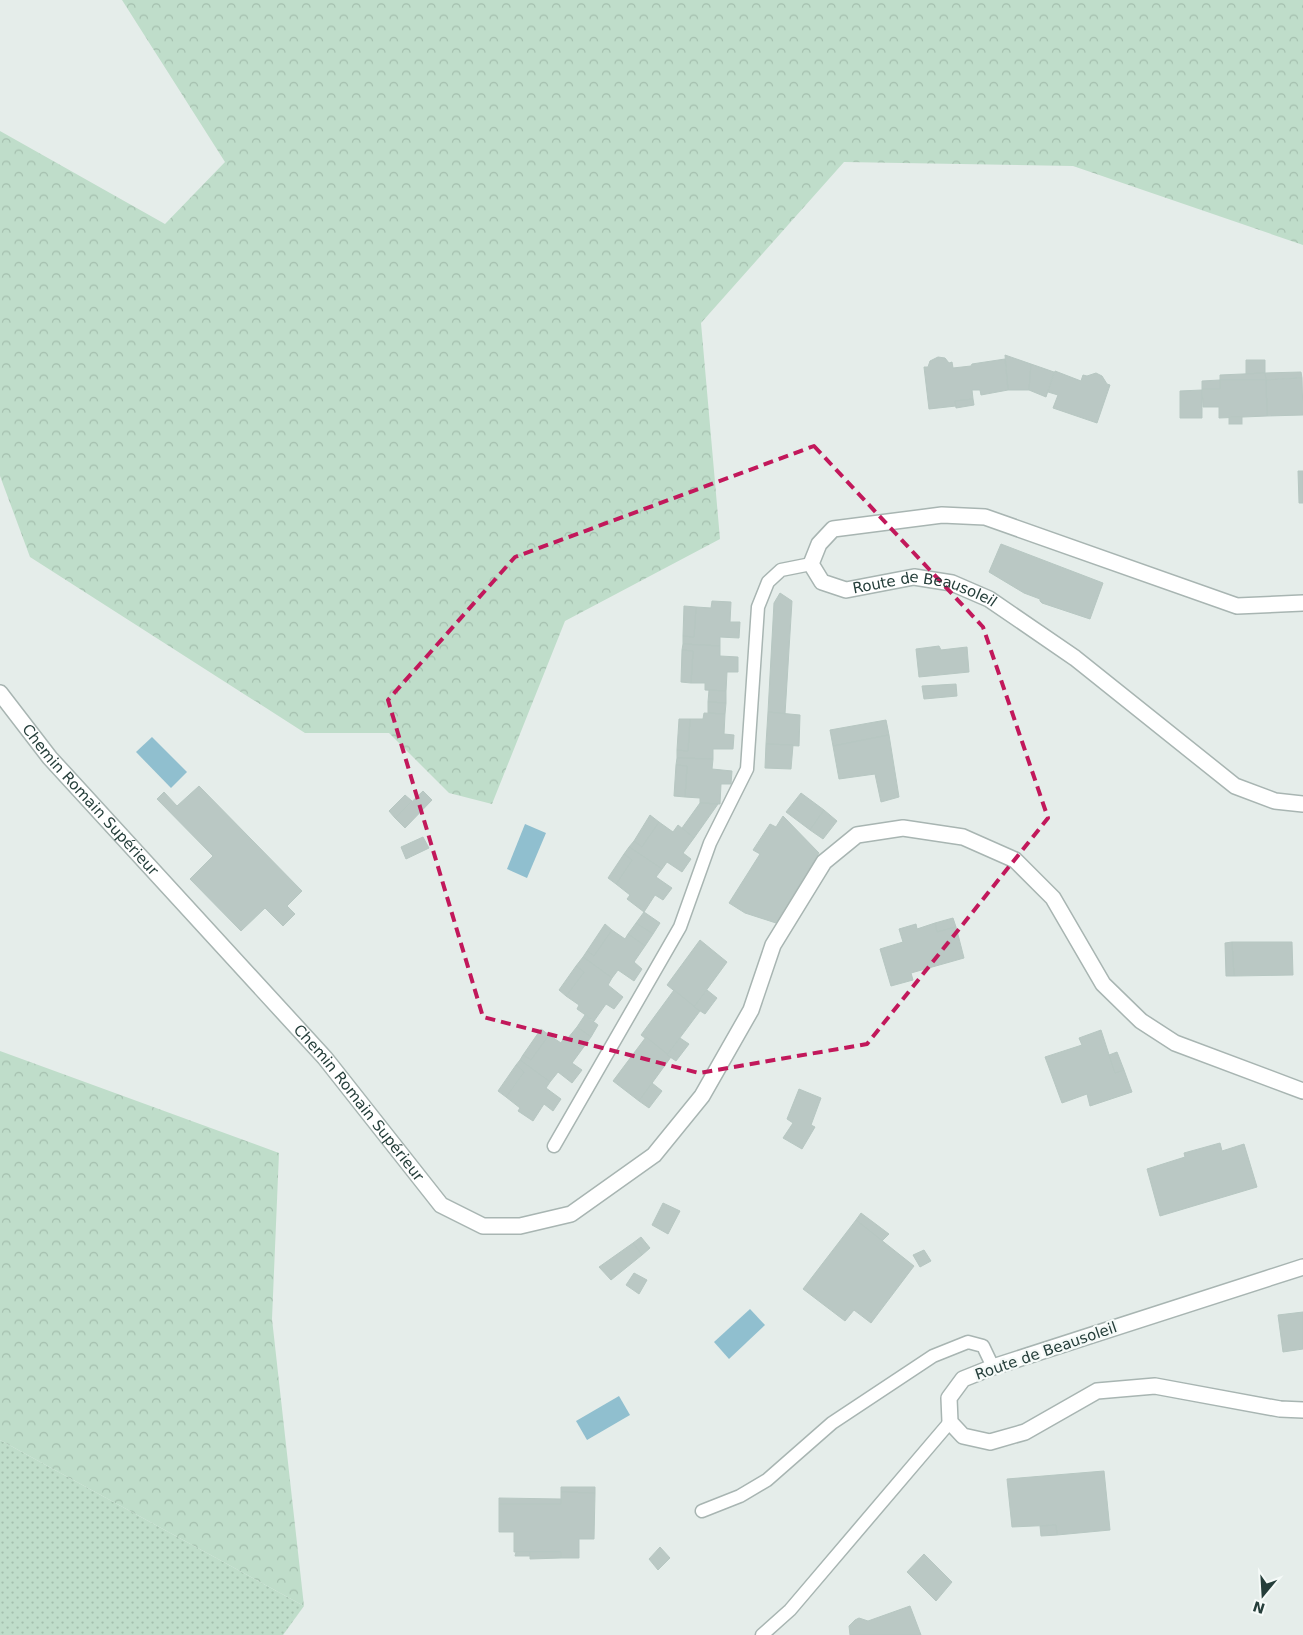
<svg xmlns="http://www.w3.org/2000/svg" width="1303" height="1635" font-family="'DejaVu Sans',sans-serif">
  <defs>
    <pattern id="green-dots" width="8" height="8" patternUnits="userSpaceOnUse" patternTransform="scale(1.25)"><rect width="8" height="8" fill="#bfddca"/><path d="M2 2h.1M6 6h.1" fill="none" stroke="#a4bfae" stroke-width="1.8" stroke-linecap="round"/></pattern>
    <pattern id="forest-crowns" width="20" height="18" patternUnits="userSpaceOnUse" patternTransform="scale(1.25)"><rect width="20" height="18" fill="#bfddca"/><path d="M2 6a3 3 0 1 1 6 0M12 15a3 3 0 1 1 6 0" fill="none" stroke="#a4bfae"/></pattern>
  </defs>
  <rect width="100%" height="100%" fill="#e5edea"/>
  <polygon fill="url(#green-dots)" points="0,1440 304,1606 283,1635 0,1635"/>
  <g fill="url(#forest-crowns)">
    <polygon points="122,0 1303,0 1303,245 1073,166 844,162 701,323 720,539 565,621 492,804 449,793 389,733 305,733 30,557 0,476 0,131 165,224 225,162"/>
    <polygon points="0,1051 279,1153 272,1319 304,1606 0,1440"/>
  </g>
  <g fill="#90bfcf">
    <polygon points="152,737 187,772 171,788 136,752"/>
    <polygon points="525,824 546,833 527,878 507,869"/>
    <polygon points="750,1309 765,1325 729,1359 714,1342"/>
    <polygon points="619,1396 630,1415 587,1440 576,1421"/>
  </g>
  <g fill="#bac8c4" stroke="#b7c7c2">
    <polygon points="1005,355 1031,364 1029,390 1008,390"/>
    <polygon points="938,357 945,358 949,363 952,362 953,368 971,366 972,364 1005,359 1008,390 981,395 980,390 972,390 973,399 955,401 956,406 929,409 924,367 928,367 930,361"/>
    <polygon points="1246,360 1265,360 1265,373 1246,374"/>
    <polygon points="1031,364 1054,372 1046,397 1029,390"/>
    <polygon points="1055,371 1081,381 1083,375 1087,376 1096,373 1102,376 1107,384 1110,385 1097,423 1053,408 1058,395 1048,392"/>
    <polygon points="1301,372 1302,378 1266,380 1265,373"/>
    <polygon points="1265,373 1266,380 1220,380 1220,375"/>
    <polygon points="1302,378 1303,415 1267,416 1266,380"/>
    <polygon points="1220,380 1266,380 1267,416 1219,418 1219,407 1203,407 1202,389 1220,389"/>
    <polygon points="1220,380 1220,389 1202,389 1202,381"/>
    <polygon points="1202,390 1202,418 1180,418 1180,391"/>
    <polygon points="973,399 974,405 956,408 955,401"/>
    <rect x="1229" y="417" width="13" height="7"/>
    <polygon points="1298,471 1303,471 1303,503 1299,503"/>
    <polygon points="1001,544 1103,583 1090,619 1042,603 1040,601 1040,599 1024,593 989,572"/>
    <polygon points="780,593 792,601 785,714 768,712 774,603"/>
    <polygon points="712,601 731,602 730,622 740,622 739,638 720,637 720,646 683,644 683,636 694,637 696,607 711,608"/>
    <polygon points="684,606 696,607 694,637 683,636"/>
    <polygon points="683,644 720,646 720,656 738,657 738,672 727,672 726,691 705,690 705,683 691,683 693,651 682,650"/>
    <polygon points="939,646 941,650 967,647 969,672 919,677 916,649"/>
    <polygon points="682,650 693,651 691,683 681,682"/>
    <polygon points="956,684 957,696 924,699 922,686"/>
    <polygon points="709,690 726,691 726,703 708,702"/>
    <polygon points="708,702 726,703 725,714 708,713"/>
    <polygon points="768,712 800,715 799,746 766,744"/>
    <polygon points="704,713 725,714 724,734 734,735 733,749 713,749 713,759 677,758 677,750 688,751 690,719 703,719"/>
    <polygon points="679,719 690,719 688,751 677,750"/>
    <polygon points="886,720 889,735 833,746 830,730"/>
    <polygon points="889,735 899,797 881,802 875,774 839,779 833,746"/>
    <polygon points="766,744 793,745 791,769 765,768"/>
    <polygon points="677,758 713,759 712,769 732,771 731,784 721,784 720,804 700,803 700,798 685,797 687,766 676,765"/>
    <polygon points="676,765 687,766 685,797 674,796"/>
    <polygon points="199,786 302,891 287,906 295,914 283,926 265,908 241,931 190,879 213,856 157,799 164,792 177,806"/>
    <polygon points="423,791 432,800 405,828 395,818"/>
    <polygon points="801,793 824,810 810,830 786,812"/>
    <polygon points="405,795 412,801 395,818 389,811"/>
    <polygon points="700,803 718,804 694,838 682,828"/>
    <polygon points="824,810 837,821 823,839 810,830"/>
    <polygon points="650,815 659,822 642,847 634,841"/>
    <polygon points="783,816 819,853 776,923 745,913 729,903 760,854 753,850 770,824 776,827"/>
    <polygon points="659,822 673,832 678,825 694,838 683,853 691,859 682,872 667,862 662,869 629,847 634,841 642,847"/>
    <polygon points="423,837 429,848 406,859 401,847"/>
    <polygon points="629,847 662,869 656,877 672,888 663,900 655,895 644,912 627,899 630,895 616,884 632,860 624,854"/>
    <polygon points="624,854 632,860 616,884 608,878"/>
    <polygon points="644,912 660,923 653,934 636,923"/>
    <polygon points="953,918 956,927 937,932 935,923"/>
    <polygon points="636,923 653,934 645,946 628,934"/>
    <polygon points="935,923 937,932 956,927 964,958 911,973 913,980 891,986 880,949 903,942 899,929 916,924 917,929"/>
    <polygon points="605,924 612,930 594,956 587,951"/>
    <polygon points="612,930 625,939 628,934 645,946 634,962 642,969 634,981 618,970 612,978 583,957 587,951 594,956"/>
    <polygon points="700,940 727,962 694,1007 667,985"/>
    <polygon points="1232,942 1292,942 1293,975 1234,976"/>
    <polygon points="1232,942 1234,976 1226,976 1225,943"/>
    <polygon points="583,957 612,978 608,985 623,997 614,1009 606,1004 594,1021 577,1009 579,1005 566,996 584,972 576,966"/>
    <polygon points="576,966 584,972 566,996 559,990"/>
    <polygon points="674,990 700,1011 667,1055 641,1035"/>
    <polygon points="707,990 717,998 705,1014 694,1007"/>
    <polygon points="585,1015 598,1025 591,1037 577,1027"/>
    <polygon points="577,1027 591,1037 583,1048 568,1038"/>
    <polygon points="541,1029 549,1035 531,1060 523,1055"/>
    <polygon points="1101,1030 1115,1073 1124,1070 1132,1092 1090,1106 1087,1094 1062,1103 1045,1057 1082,1045 1079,1038"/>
    <polygon points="549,1035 561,1043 565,1036 583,1048 572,1063 582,1070 572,1083 558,1072 550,1082 520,1060 523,1055 531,1060"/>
    <polygon points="646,1037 671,1057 639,1101 613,1081"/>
    <polygon points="680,1038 689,1044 676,1061 667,1055"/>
    <polygon points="1117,1052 1124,1070 1115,1073 1109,1055"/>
    <polygon points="520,1060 550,1082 546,1088 561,1099 553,1111 544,1104 533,1121 518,1111 520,1108 506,1097 524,1072 516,1065"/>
    <polygon points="516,1065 524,1072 506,1097 498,1091"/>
    <polygon points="652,1083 662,1091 649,1108 639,1101"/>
    <polygon points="799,1089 821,1098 811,1125 815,1127 802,1149 783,1138 793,1123 787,1119"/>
    <polygon points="1220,1143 1222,1151 1244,1144 1257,1187 1160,1216 1147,1169 1185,1157 1184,1153"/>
    <polygon points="663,1203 680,1211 668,1234 652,1225"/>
    <polygon points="861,1213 889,1234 882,1241 856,1220"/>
    <polygon points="856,1220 914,1266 871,1323 854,1310 845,1321 803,1289"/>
    <polygon points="641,1237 650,1248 642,1255 633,1243"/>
    <polygon points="633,1243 642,1255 611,1280 599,1267"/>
    <polygon points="924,1250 931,1261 920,1267 913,1255"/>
    <polygon points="634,1273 647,1280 639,1294 626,1285"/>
    <polygon points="1303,1312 1303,1349 1283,1352 1278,1315"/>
    <polygon points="1104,1471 1110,1530 1057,1535 1056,1525 1012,1527 1007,1479"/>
    <polygon points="561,1487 595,1487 595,1493 561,1492"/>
    <polygon points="561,1492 595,1493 594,1539 579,1539 579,1558 561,1558 561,1552 514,1552 514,1532 499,1532 499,1504 561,1504"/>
    <polygon points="499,1498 561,1499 561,1504 499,1504"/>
    <polygon points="1056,1525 1057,1535 1041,1536 1040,1526"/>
    <polygon points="660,1547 670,1558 658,1570 649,1559"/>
    <polygon points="516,1552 530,1552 530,1556 515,1556"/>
    <polygon points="530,1552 561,1552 561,1558 530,1559"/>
    <polygon points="924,1554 952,1582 936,1601 907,1572"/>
    <polygon points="910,1606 921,1635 850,1635 849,1626 855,1620 859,1618 868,1621"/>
  </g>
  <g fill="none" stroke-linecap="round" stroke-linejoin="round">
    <defs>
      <g id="service">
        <polyline points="554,1146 680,927 710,843 747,769 758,607 768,582 781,570 811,564"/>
        <polyline points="702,1511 740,1496 767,1480 832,1423 933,1356 968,1342 983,1346 993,1367"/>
        <polyline points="762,1635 790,1610 950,1422"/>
      </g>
      <g id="minor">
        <path id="s1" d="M0,693L50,758L325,1058L441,1205L483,1226H520L571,1214L654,1155L702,1096L751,1010L773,945L824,862L857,835L903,828L963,837L1015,860L1053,898L1103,984L1141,1021L1175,1043L1303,1091"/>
      </g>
      <g id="tertiary">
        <path id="s2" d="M1303,603L1237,606L985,517L942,515L833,529L819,544L811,564L822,582L846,590L914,577L952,583L989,599L1075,658L1235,786L1275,801L1303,804"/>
        <polyline points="1303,1267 993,1367 963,1379 949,1398 950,1422 963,1436 990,1442 1025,1432 1097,1391 1155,1386 1280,1409 1303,1410"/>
      </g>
    </defs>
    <use href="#service" stroke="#a8b5b2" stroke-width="15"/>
    <use href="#minor" stroke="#a8b5b2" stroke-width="18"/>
    <use href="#tertiary" stroke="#a8b5b2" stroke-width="18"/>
    <use href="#service" stroke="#fff" stroke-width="12"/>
    <use href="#minor" stroke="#fff" stroke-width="15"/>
    <use href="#tertiary" stroke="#fff" stroke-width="15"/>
  </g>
  <path fill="none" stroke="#c2185b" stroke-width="4" stroke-dasharray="10 6" stroke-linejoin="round" d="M814,446L983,627L1048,818L867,1044L699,1073L483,1017L388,700L515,557Z"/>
  <g text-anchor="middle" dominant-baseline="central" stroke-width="4.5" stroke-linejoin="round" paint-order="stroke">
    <g font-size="15" fill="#253e3a" stroke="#f5faf8">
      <text stroke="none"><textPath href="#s2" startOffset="656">Route de Beausoleil</textPath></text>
      <text stroke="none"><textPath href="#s1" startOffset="140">Chemin Romain Supérieur</textPath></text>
      <text stroke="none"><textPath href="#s1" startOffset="545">Chemin Romain Supérieur</textPath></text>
      <text transform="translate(1046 1351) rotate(-19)">Route de Beausoleil</text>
    </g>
  </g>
  <g transform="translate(1263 1595) rotate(198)" stroke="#f5faf8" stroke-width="4" paint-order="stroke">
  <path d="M0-4L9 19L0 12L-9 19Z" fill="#253e3a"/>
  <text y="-8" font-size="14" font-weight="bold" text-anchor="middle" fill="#253e3a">N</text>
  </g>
</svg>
